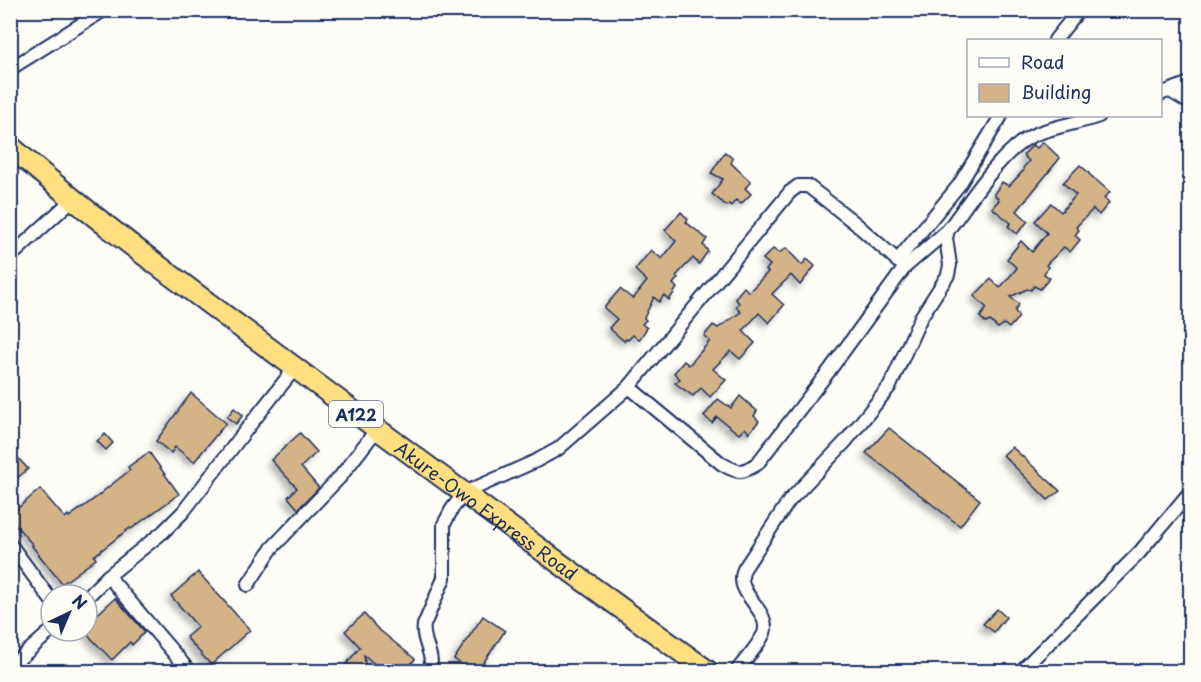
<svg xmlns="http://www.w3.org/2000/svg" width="1201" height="682" font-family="'Playpen Sans',sans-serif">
  <defs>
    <filter id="shadow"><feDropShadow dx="-4.5" dy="4.5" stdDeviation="3" flood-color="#0004"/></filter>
  </defs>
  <rect width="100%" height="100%" fill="#fdfcf7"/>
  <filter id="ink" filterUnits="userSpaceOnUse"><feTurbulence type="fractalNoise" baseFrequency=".0167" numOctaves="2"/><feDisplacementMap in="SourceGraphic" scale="12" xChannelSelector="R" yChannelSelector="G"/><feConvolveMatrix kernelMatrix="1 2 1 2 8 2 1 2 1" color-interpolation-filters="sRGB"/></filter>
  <g filter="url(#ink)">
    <g fill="#d4b487" stroke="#1b2f5e" stroke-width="1.5" filter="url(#shadow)">
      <polygon points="1043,142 1060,158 1017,211 1028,221 1017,234 1008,226 1011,223 992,208 999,200 994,194 1002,182 1009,186 1024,170 1023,168 1029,161 1023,155 1033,145 1037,148"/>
      <polygon points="725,152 733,159 731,163 751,182 745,188 751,194 741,204 736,200 731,206 729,204 727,206 712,194 723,179 711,173"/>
      <polygon points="1080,165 1089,173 1089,174 1110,192 1104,198 1109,203 1099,215 1093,209 1076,227 1079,230 1075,235 1080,240 1070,252 1064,247 1046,265 1048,267 1044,274 1050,278 1040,289 1034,286 1031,290 1027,289 1010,297 1019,304 1015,311 1019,317 1009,328 1004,324 998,328 990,321 986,323 980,317 987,308 974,296 991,279 1000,288 1017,268 1007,259 1021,241 1032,252 1047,233 1035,221 1051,203 1061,212 1076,195 1063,183"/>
      <polygon points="681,212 688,219 686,222 707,239 703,245 708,251 699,264 693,258 676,276 678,278 673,284 677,288 669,300 664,295 659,302 654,297 644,318 646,320 642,324 647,328 639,340 633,335 628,340 626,339 624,341 609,328 617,319 604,308 620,289 633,299 647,281 635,270 651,250 662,259 676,241 665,230"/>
      <polygon points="786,248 802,265 807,259 815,266 800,285 791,275 772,294 784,305 769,323 759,313 743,331 755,343 740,359 731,351 713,369 726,380 710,397 701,388 693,396 675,383 680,379 674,373 684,361 689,365 710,341 704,336 713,325 718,328 741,312 736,307 739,303 735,298 744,287 749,292 768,272 766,270 770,265 763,259 773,249 779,253"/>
      <polygon points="191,393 226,423 194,462 175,447 171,453 156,441"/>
      <polygon points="740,396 757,411 754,416 759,421 749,433 745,428 739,434 717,417 712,423 704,416 718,399 731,408"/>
      <polygon points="234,408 243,415 236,424 227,417"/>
      <polygon points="889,428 980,500 960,526 866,453"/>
      <polygon points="300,433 317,452 301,467 319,488 298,509 288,497 297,488 271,460"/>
      <polygon points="105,434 113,443 106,450 97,441"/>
      <polygon points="1012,447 1060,491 1048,500 1003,455"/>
      <polygon points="10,449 28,469 10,484"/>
      <polygon points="149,452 179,494 131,529 130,528 94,556 96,559 62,584 32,546 33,545 10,519 10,515 40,489 65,518 68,515 69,517 102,493 102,492 130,470 128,467"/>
      <polygon points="198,572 250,630 211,665 186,637 198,627 171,596"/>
      <polygon points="115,598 145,632 132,645 130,642 112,660 87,634 87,624"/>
      <polygon points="997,609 1006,617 994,632 983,624"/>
      <polygon points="364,614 377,628 415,659 405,672 384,672 364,655 366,672 340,672 360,647 345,631"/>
      <polygon points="483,616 505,631 477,672 473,672 454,659"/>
    </g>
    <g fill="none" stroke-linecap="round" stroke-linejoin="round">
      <defs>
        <g id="minor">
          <polyline points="1055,40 1079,10"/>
          <polyline points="10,70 13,67 104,10"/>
          <polyline points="1170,91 1190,103"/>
          <polyline points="1160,94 1190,83"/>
          <polyline points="10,257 73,199"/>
          <polyline points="897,261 959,185 1001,116"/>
          <path d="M629,387L722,464C739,473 740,474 757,464L829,371L905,267L948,230"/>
          <polyline points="10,544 51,600"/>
          <polyline points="108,576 190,672"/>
          <polyline points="248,585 272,548 340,477 377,429"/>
          <polyline points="87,597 108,576 163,532 183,512 246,430 295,368"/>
          <polyline points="10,667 51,631"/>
          <path d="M429,672C436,655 421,642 424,625L444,578V524L452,509L464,493L536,461L558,449L629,387L790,192L798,186H808L855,223L905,267"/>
          <path d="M736,672C744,661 759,645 764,633C771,613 741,597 742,578C742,575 743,572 744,569L789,501L846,441L890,386L921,317L948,275L950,265L946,238L948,230C970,201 1003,147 1036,134C1056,126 1079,123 1099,116"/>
          <polyline points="1020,672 1139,553 1190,492"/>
        </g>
        <g id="trunk">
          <path id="s1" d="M10,146C98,223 192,291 286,361C426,466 567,569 709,672"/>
        </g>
      </defs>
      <use href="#minor" stroke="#1b2f5e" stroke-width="16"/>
      <use href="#trunk" stroke="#1b2f5e" stroke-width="24"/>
      <use href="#minor" stroke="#fdfcf7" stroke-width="12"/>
      <use href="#trunk" stroke="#ffdf80" stroke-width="20"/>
    </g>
  </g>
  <g text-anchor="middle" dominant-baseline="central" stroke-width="4.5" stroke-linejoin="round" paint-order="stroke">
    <rect fill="#fdfcf7" stroke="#5f6c8c" stroke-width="1.5" x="329" y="401" width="54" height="26" rx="4.5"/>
    <g font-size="16" font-weight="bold" fill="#1b2f5e">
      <text x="356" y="414">A122</text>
    </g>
    <g font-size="18" fill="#1b2f5e" stroke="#fdfcf7">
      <text stroke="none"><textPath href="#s1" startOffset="600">Akure-Owo Express Road</textPath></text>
    </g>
  </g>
  <rect width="1201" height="682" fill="none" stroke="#fdfcf7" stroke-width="36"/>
  <rect x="18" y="18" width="1165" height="646" fill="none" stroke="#1b2f5e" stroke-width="2" filter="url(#ink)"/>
  <rect x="967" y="39" width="195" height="78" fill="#fdfcf7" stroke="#a3aaba" stroke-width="1.5"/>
  <rect x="979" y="58" width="30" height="9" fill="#fdfcf7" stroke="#a3aaba" stroke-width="1.5"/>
  <text x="1021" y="69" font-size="18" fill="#1b2f5e">Road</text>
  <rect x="979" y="84" width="30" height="18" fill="#d4b487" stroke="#a3aaba" stroke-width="1.5"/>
  <text x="1021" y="99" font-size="18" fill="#1b2f5e">Building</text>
  <g transform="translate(69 613) rotate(44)"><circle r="28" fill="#fdfcf7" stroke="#a3aaba" stroke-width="1.5"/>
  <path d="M0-4.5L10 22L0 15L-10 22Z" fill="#1b2f5e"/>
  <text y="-9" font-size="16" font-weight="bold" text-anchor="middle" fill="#1b2f5e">N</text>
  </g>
</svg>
